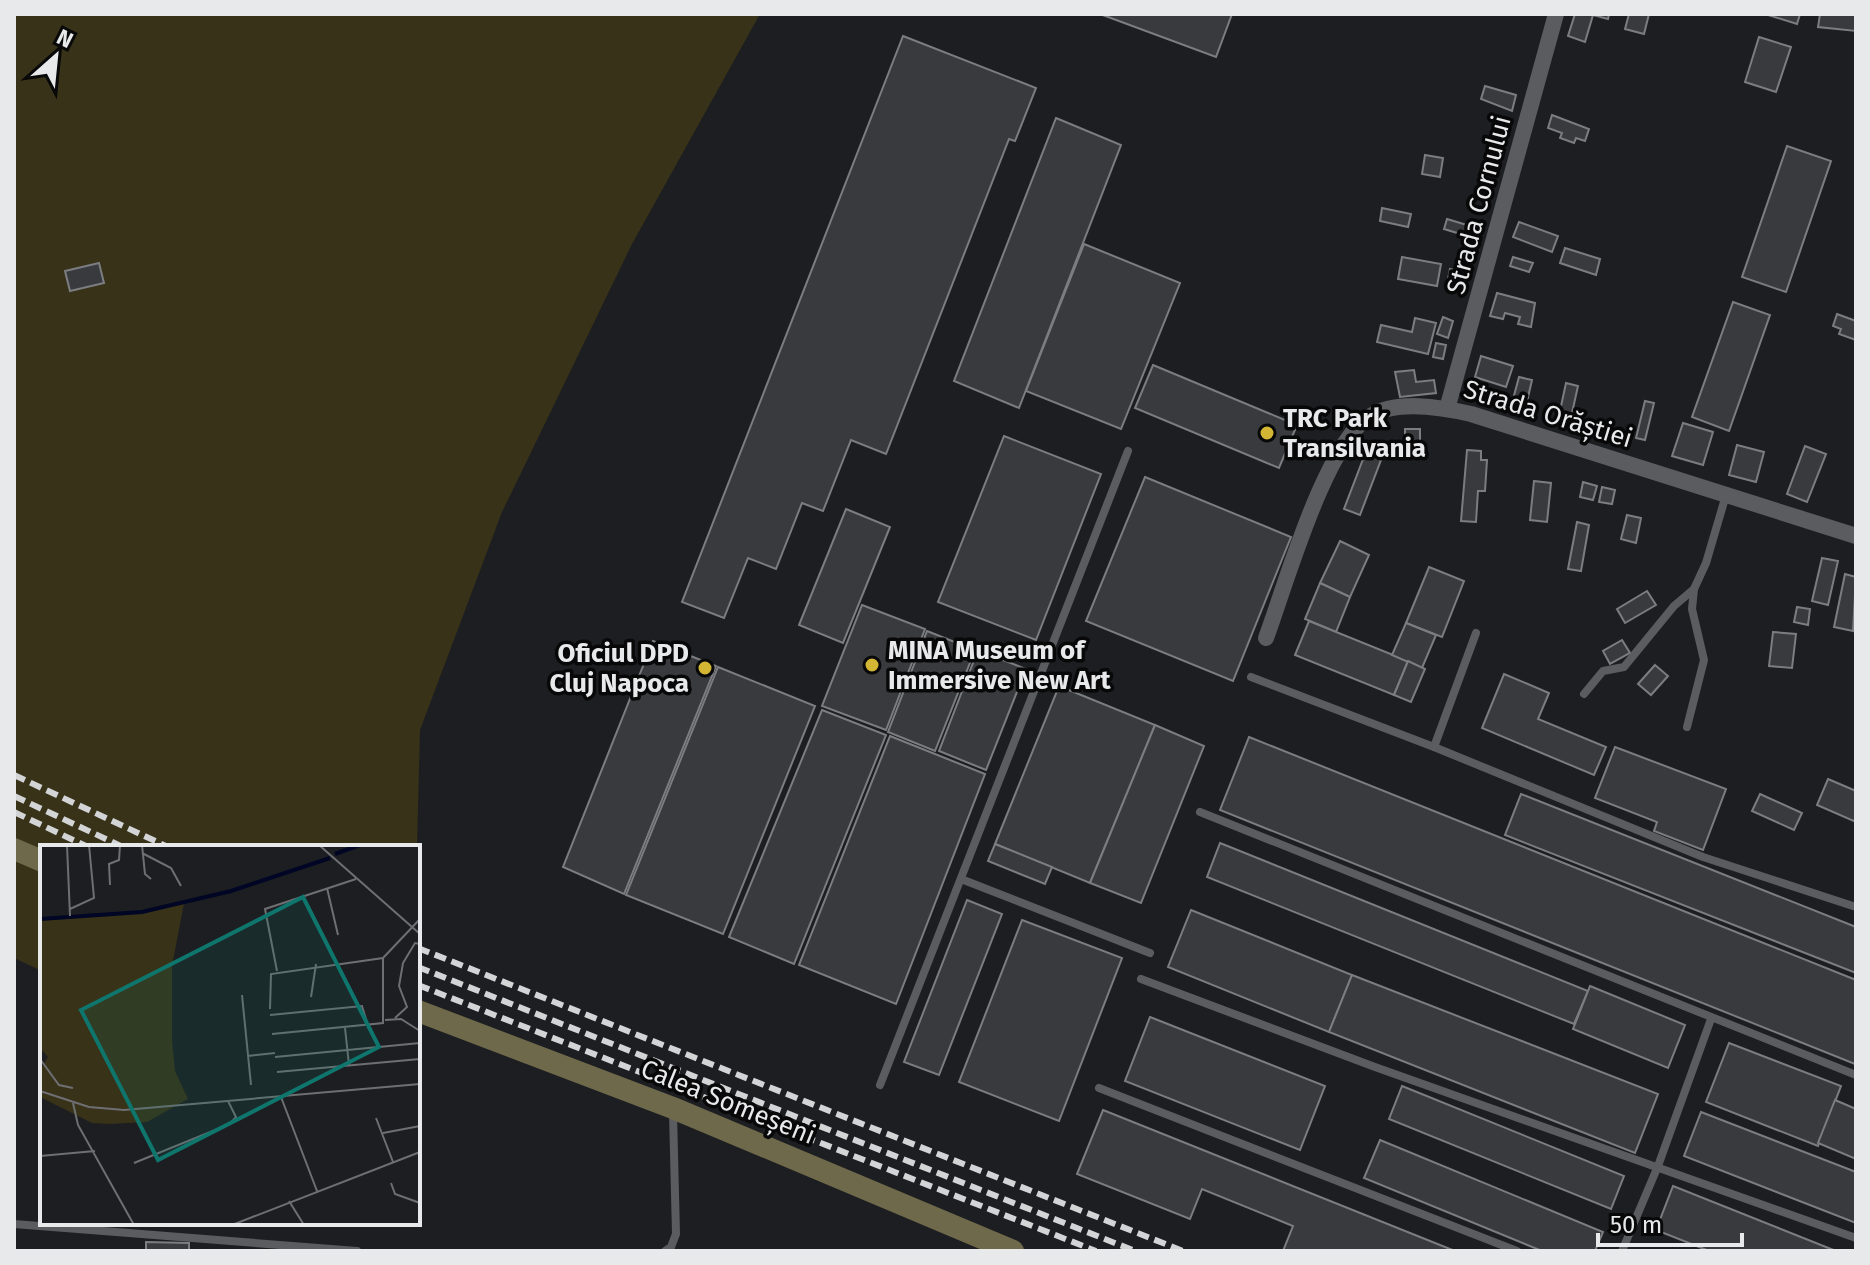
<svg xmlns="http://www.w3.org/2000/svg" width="1870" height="1265" font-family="'Fira Sans',sans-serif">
  <rect width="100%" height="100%" fill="#1d1e21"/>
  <polygon fill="#383218" points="14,14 760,14 632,244 502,512 420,730 417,847 42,847 42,971 14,958"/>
  <g fill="#393a3e" stroke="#7b7d80" stroke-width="2">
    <polygon points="1100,14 1232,14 1216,57"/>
    <polygon points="1575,14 1609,14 1608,19 1593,15 1585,42 1568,36"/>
    <polygon points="1629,14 1649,14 1644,34 1625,29"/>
    <polygon points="1765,14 1800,14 1797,24"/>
    <polygon points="1820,14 1856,14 1856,31 1818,27"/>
    <polygon points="903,36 1036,88 1015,141 1009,139 886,454 851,440 823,511 802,503 776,569 748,558 724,618 682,602"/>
    <polygon points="1759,37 1791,47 1776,92 1745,82"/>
    <polygon points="1485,86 1516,95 1512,111 1481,99"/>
    <polygon points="1552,115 1589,129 1585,141 1576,138 1574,143 1560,138 1562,133 1548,128"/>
    <polygon points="1056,118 1121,145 1019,408 954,381"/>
    <polygon points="1787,146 1831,161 1786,292 1742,277"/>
    <polygon points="1425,155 1443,158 1440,177 1422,174"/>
    <polygon points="1382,208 1411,214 1408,227 1380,221"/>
    <polygon points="1447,219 1480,229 1477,239 1444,229"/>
    <polygon points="1519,222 1558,236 1552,252 1513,237"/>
    <polygon points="1084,244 1180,283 1121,429 1026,391"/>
    <polygon points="1565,248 1600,259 1596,275 1560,263"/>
    <polygon points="1402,257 1441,264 1437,286 1398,279"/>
    <polygon points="1513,257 1533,263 1529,272 1510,266"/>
    <polygon points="99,263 104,283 70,291 65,271"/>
    <polygon points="1450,269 1469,273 1466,283 1448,279"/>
    <polygon points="1497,293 1535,303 1531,327 1518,324 1520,317 1505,313 1503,319 1490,316"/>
    <polygon points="1733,302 1770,315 1729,431 1692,417"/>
    <polygon points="1837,314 1856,321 1856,340 1839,334 1841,329 1833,326"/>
    <polygon points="1443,317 1453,321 1448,338 1437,334"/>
    <polygon points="1415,318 1436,323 1428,354 1377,342 1381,325 1412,332"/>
    <polygon points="1436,343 1446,345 1443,359 1433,357"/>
    <polygon points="1481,356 1513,366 1506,387 1475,377"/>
    <polygon points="1153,365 1297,425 1279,468 1135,408"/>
    <polygon points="1414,370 1416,382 1434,380 1436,393 1400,397 1395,372"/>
    <polygon points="1519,377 1532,380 1526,406 1512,403"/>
    <polygon points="1566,383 1578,386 1570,422 1558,420"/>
    <polygon points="1645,401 1654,403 1645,440 1636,438"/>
    <polygon points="1683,423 1713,432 1703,465 1672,456"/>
    <polygon points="1405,429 1420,429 1420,443 1405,444"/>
    <polygon points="1004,436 1101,474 1036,640 938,602"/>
    <polygon points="1737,445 1764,452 1756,482 1729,475"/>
    <polygon points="1805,446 1826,454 1807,502 1787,494"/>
    <polygon points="1467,450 1481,451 1481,460 1487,460 1485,491 1478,491 1476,522 1461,521"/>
    <polygon points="1365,454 1381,460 1360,515 1344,509"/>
    <polygon points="1145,477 1291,537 1233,681 1086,621"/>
    <polygon points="1534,481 1551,483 1547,522 1530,520"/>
    <polygon points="1583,482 1597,486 1593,500 1580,497"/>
    <polygon points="1602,487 1615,490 1612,504 1599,502"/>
    <polygon points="846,509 890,527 843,643 799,625"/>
    <polygon points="1627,515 1641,518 1636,543 1621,539"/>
    <polygon points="1577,522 1589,525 1581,571 1568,569"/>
    <polygon points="1340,541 1369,555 1350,597 1320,583"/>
    <polygon points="1822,558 1838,561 1828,605 1812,601"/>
    <polygon points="1429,567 1464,581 1442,637 1406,623"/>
    <polygon points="1845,574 1856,577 1853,631 1834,627"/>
    <polygon points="1320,583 1350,597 1336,632 1305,619"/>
    <polygon points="1647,591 1656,605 1625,623 1617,609"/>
    <polygon points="862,605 925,629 886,730 822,706"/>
    <polygon points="1797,607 1810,609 1808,625 1794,622"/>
    <polygon points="1309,621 1408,661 1394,695 1295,655"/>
    <polygon points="1406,623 1436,635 1422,668 1392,655"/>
    <polygon points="927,631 975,650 935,751 888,732"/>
    <polygon points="1773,632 1796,634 1792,668 1769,666"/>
    <polygon points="1622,640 1630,653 1610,664 1603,651"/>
    <polygon points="653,641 716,666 624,894 563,867"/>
    <polygon points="978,650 1026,669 986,770 939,751"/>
    <polygon points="1408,661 1425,669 1411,702 1394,695"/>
    <polygon points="1655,665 1668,676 1651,695 1638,684"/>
    <polygon points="718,667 815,706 723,934 626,895"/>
    <polygon points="1504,674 1549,693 1538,719 1606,747 1594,775 1482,728"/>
    <polygon points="1059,686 1155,725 1090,883 995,844"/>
    <polygon points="822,710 886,735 794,964 729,937"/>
    <polygon points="1155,725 1204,746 1141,903 1090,883"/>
    <polygon points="890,736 985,774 896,1004 799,965"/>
    <polygon points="1249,737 1856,980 1855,1064 1220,810"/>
    <polygon points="1615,747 1726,789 1703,850 1654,831 1657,822 1595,798"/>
    <polygon points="1828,779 1856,791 1856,822 1817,805"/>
    <polygon points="1521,794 1856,927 1856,973 1505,835"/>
    <polygon points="1760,794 1802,813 1794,830 1752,811"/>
    <polygon points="1220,843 1588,991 1574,1024 1207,877"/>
    <polygon points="995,844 1052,867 1045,884 988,861"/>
    <polygon points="967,900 1002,914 939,1075 904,1062"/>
    <polygon points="1191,910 1352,975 1329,1032 1168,967"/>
    <polygon points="1022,920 1122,958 1059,1121 959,1082"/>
    <polygon points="1352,975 1658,1094 1635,1153 1329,1032"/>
    <polygon points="1590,986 1685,1025 1668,1068 1573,1029"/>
    <polygon points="1150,1017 1325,1086 1300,1150 1125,1081"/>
    <polygon points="1729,1043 1841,1086 1818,1146 1706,1102"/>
    <polygon points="1402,1086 1624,1176 1611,1209 1389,1119"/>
    <polygon points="1835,1100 1856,1109 1856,1159 1818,1143"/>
    <polygon points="1103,1110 1455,1251 1283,1251 1293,1226 1202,1189 1190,1219 1077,1174"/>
    <polygon points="1701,1112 1856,1172 1856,1223 1684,1156"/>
    <polygon points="1380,1140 1603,1232 1595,1251 1542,1251 1364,1178"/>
    <polygon points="1673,1186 1836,1251 1709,1251 1656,1230"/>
    <polygon points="146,1242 189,1243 189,1251 146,1251"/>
  </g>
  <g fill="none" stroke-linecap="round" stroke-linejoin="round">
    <g stroke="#5a5c5f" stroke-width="8">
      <polyline points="1251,677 1434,747 1703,857 1856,907"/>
      <polyline points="1584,694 1603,671 1624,667 1674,606 1694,589 1706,563 1726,495"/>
      <polyline points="1687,727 1704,660 1692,609 1694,589"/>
      <polyline points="1434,747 1476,633"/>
      <polyline points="1200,812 1856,1075"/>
      <polyline points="961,879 1150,953"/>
      <polyline points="1141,979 1375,1067 1856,1238"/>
      <polyline points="880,1085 1128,451"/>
      <polyline points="1099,1088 1517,1251"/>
      <polyline points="14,1224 357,1251"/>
      <polyline points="665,1251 671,1247 676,1234 673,1113"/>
      <polyline points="1622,1251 1658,1166 1711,1019"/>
    </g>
    <g stroke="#5a5c5f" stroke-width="16">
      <polyline points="1447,409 1556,14"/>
      <path d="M1266,638C1285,587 1325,444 1369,417C1396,399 1441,407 1471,414L1856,536"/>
    </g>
    <g stroke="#6f694b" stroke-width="22">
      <polyline points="14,849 42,861"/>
      <polyline points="418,1011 673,1108 1013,1251"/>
    </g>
    <g stroke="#d3d4d6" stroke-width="6" stroke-dasharray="12 6" stroke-linecap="butt">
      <polyline points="14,775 168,847"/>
      <polyline points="14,796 123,847"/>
      <polyline points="14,812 88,847"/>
      <polyline points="418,948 1183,1251"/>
      <polyline points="418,967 1135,1251"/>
      <polyline points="418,985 1096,1251"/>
    </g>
  </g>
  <g fill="#d4b635" stroke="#080809" stroke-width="3">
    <circle cx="1267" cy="433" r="8"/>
    <circle cx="872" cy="665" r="8"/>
    <circle cx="705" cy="668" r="8"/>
  </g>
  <g text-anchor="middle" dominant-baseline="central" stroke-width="7" stroke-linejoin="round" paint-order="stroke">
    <g font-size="26" fill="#e8e9eb" stroke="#080809">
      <text transform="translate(1479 205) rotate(-75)">Strada Cornului</text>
      <text transform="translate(1548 414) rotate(17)">Strada Orăștiei</text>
      <text transform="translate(728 1102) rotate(22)">Calea Someșeni</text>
    </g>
    <g font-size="26" font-weight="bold" fill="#e8e9eb" stroke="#080809" text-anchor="start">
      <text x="1283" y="418">TRC Park<tspan x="1283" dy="30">Transilvania</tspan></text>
      <text x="888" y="650">MINA Museum of<tspan x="888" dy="30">Immersive New Art</tspan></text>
      <text x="689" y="653" text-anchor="end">Oficiul DPD<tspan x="689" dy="30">Cluj Napoca</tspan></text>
    </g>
  </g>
  <g transform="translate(40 845)">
    <rect width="380" height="380" fill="#1d1e21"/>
    <path d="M144,58L132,121V195L135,226L148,254L107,277L70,279L52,278L0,252V225L8,212L0,203V73L103,67Z" fill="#383218"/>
    <path fill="none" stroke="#010624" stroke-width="4" d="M295,9L320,0M0,74L102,67L191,46L290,13"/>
    <path fill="none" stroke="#6e6f72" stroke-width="2" d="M27,0L30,71M102,0L105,29L111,34M279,0L380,89M102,8L131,23L141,41M70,40L69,19L79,15L80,0M287,43L298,90M30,64L54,53L49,0M237,126L225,64L316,34M202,150L211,240M271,152L276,119M230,164L231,129L343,113L380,74M230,170L322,161L329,184M355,173L367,162L359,141L363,118L375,98L380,99M345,175L361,174L380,186M305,183L309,220M232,189L343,178V113M208,211L235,208M235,212L380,198M0,214L19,240L33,243M237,227L380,214M0,246L49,262L84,265L380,239M241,252L277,346M33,258L38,280L94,380M336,273L353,317M343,288L380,281M0,311L55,306M94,318L190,279L196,272L188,256M351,338L355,349L380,358M249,356L264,380M192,380L380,307"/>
    <path fill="#0f766e" fill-opacity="0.15" stroke="#0f766e" stroke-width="4" d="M263,52L339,202L118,315L41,165Z"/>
    <rect width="380" height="380" fill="none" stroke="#e8e9eb" stroke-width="4"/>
  </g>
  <rect width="1870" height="1265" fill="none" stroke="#e8e9eb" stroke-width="32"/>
  <g transform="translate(56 56) rotate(27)" stroke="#080809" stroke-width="6" paint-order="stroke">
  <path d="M0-6L14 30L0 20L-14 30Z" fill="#e8e9eb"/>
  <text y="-12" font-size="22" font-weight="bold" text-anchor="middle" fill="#e8e9eb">N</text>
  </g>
  <path d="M1598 1233v12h144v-12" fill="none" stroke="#e8e9eb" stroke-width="4"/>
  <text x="1610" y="1233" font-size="24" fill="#e8e9eb" stroke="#080809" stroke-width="6" paint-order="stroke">50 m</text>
</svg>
